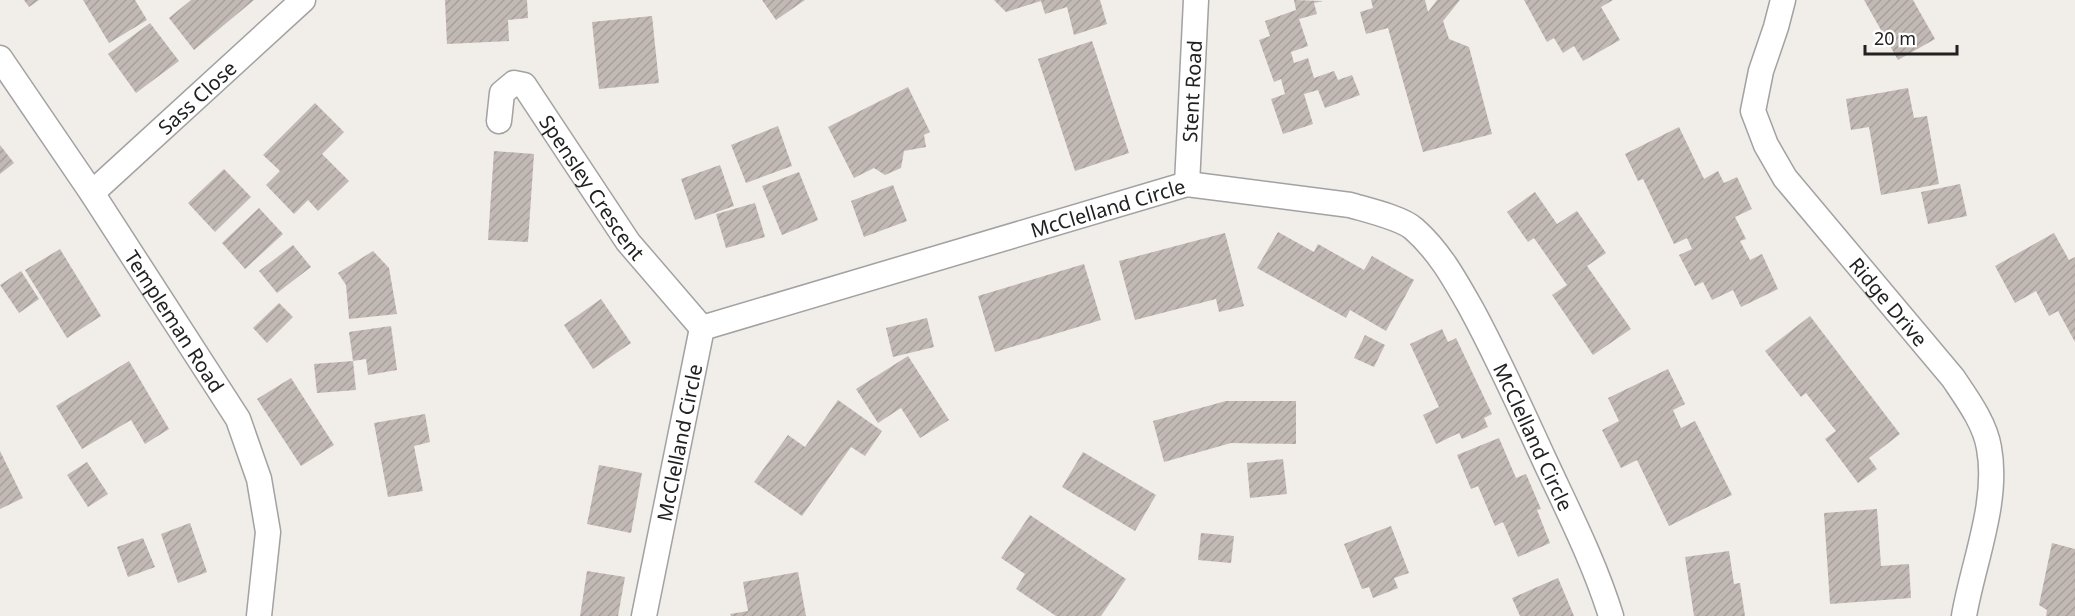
<svg xmlns="http://www.w3.org/2000/svg" width="2075" height="616" font-family="'Noto Sans',sans-serif">
  <defs>
    <pattern id="building-hatch" width="6" height="6" patternUnits="userSpaceOnUse" patternTransform="scale(1.5)"><rect width="6" height="6" fill="#c2b9b5"/><path d="M-1 1l2-2M0 6l6-6M5 7l2-2" fill="none" stroke="#a69f9b"/></pattern>
  </defs>
  <rect width="100%" height="100%" fill="#f1ede8"/>
  <g fill="url(#building-hatch)">
    <polygon points="24,0 39,0 29,7"/>
    <polygon points="83,0 135,0 147,20 109,43"/>
    <polygon points="191,0 254,0 194,50 169,18"/>
    <polygon points="445,0 527,0 528,18 508,20 509,41 447,44"/>
    <polygon points="762,0 805,0 776,20"/>
    <polygon points="994,0 1100,0 1107,24 1074,35 1067,7 1045,14 1041,1 1006,12"/>
    <polygon points="1294,0 1323,1 1314,3 1317,14 1299,19 1308,46 1291,52 1294,63 1308,58 1314,78 1334,71 1338,80 1352,75 1360,95 1325,108 1318,90 1304,94 1313,124 1283,134 1271,99 1285,94 1281,79 1274,82 1259,40 1270,36 1265,21 1296,10"/>
    <polygon points="1371,0 1425,0 1428,12 1437,0 1460,0 1443,21 1449,39 1469,47 1492,134 1423,152 1388,28 1366,34 1360,12 1373,8"/>
    <polygon points="1524,0 1613,0 1601,7 1620,40 1583,61 1574,46 1563,53 1554,38 1547,42"/>
    <polygon points="1864,0 1913,0 1935,39 1898,60"/>
    <polygon points="652,16 659,83 599,89 592,22"/>
    <polygon points="150,23 179,61 136,93 108,54"/>
    <polygon points="1092,41 1129,153 1075,171 1038,59"/>
    <polygon points="908,87 930,132 924,135 926,147 904,151 901,168 885,175 874,168 854,178 828,127"/>
    <polygon points="1908,88 1914,118 1927,116 1939,184 1881,195 1869,127 1851,130 1846,99"/>
    <polygon points="315,103 344,132 322,154 349,181 318,211 308,200 294,214 266,185 280,171 263,155"/>
    <polygon points="778,126 792,166 746,183 731,145"/>
    <polygon points="1679,127 1704,179 1718,171 1724,183 1737,177 1752,209 1735,217 1746,239 1740,241 1750,260 1762,254 1778,289 1741,307 1733,290 1712,300 1703,282 1695,286 1679,255 1692,249 1687,238 1674,244 1643,179 1638,181 1625,154"/>
    <polygon points="0,145 14,163 0,174"/>
    <polygon points="494,151 534,154 528,242 488,240"/>
    <polygon points="720,165 734,206 695,220 681,179"/>
    <polygon points="224,169 251,197 215,232 188,203"/>
    <polygon points="799,172 818,220 782,235 762,186"/>
    <polygon points="1960,184 1967,216 1928,224 1921,192"/>
    <polygon points="893,185 907,221 864,237 851,201"/>
    <polygon points="1535,192 1557,224 1577,211 1606,253 1587,266 1631,329 1593,355 1552,295 1567,285 1534,238 1528,242 1507,212"/>
    <polygon points="755,203 765,237 726,248 716,214"/>
    <polygon points="259,208 283,234 245,269 222,243"/>
    <polygon points="1278,232 1314,252 1318,244 1364,270 1372,256 1414,280 1386,331 1350,310 1346,318 1257,268"/>
    <polygon points="1225,233 1244,306 1219,312 1216,299 1135,320 1119,261"/>
    <polygon points="2054,233 2069,260 2075,257 2075,342 2058,311 2049,316 2036,291 2015,303 1995,266"/>
    <polygon points="293,245 311,267 277,293 259,271"/>
    <polygon points="60,249 101,316 67,338 25,270"/>
    <polygon points="373,251 389,268 397,314 349,319 346,285 338,273"/>
    <polygon points="1084,264 1101,320 995,352 978,296"/>
    <polygon points="21,271 39,299 19,313 0,285"/>
    <polygon points="601,299 631,343 593,369 564,325"/>
    <polygon points="279,303 293,317 267,343 253,328"/>
    <polygon points="1810,316 1900,434 1869,458 1877,469 1858,483 1825,439 1836,431 1806,393 1801,397 1765,351"/>
    <polygon points="927,318 934,347 893,357 886,328"/>
    <polygon points="391,326 397,370 368,375 366,359 353,361 349,332"/>
    <polygon points="1442,329 1448,342 1456,338 1492,414 1484,418 1488,427 1462,439 1459,433 1436,444 1423,415 1439,407 1410,344"/>
    <polygon points="1365,335 1385,345 1374,367 1354,358"/>
    <polygon points="908,356 949,420 920,438 901,408 878,423 856,389"/>
    <polygon points="129,361 169,429 145,444 131,420 82,449 56,406"/>
    <polygon points="353,361 356,390 317,393 314,364"/>
    <polygon points="1668,369 1685,404 1673,410 1681,428 1695,421 1732,495 1669,526 1637,460 1621,468 1602,430 1619,421 1608,398"/>
    <polygon points="291,378 334,445 301,466 257,399"/>
    <polygon points="838,400 882,431 865,456 851,447 802,516 754,482 788,435 805,447"/>
    <polygon points="1226,401 1296,401 1296,444 1231,443 1164,462 1153,421"/>
    <polygon points="425,414 430,442 414,446 423,491 388,497 374,423"/>
    <polygon points="1499,438 1516,478 1526,474 1541,509 1537,510 1550,543 1518,557 1503,522 1495,526 1478,486 1471,489 1457,455"/>
    <polygon points="0,451 23,498 0,509"/>
    <polygon points="1083,452 1156,495 1135,531 1062,487"/>
    <polygon points="1283,459 1287,494 1250,498 1247,463"/>
    <polygon points="87,462 108,494 88,507 67,475"/>
    <polygon points="599,465 642,473 631,533 587,524"/>
    <polygon points="1877,509 1881,566 1909,564 1911,598 1830,604 1824,513"/>
    <polygon points="1030,515 1126,579 1101,616 1056,616 1016,589 1025,574 1001,558"/>
    <polygon points="190,523 207,572 178,583 161,534"/>
    <polygon points="1391,526 1409,573 1394,578 1398,588 1373,598 1369,587 1362,589 1344,544"/>
    <polygon points="1201,533 1234,536 1231,563 1198,560"/>
    <polygon points="143,538 155,567 128,577 117,547"/>
    <polygon points="2052,543 2075,549 2075,616 2046,616 2047,610 2039,605"/>
    <polygon points="1729,551 1734,584 1740,583 1745,616 1694,616 1685,557"/>
    <polygon points="587,571 625,577 618,616 580,616"/>
    <polygon points="798,572 806,616 731,616 730,614 748,611 743,582"/>
    <polygon points="1558,578 1574,616 1520,616 1512,598"/>
  </g>
  <g fill="none" stroke-linecap="round" stroke-linejoin="round">
    <defs>
      <g id="street">
        <path id="s1" d="M1783,0L1776,27L1761,71L1753,111L1766,145L1785,178L1953,378C1967,399 1985,423 1989,448C1999,502 1973,563 1964,616"/>
        <path id="s2" d="M0,58L92,193L238,419L259,479L268,532L259,616"/>
        <path id="s3" d="M499,121L502,93L514,83L524,85L628,242L702,328"/>
        <path id="s4" d="M1187,184L1196,0"/>
        <path id="s5" d="M92,193L303,0"/>
        <path id="s6" d="M644,616L702,328L1187,184L1350,205C1367,210 1402,218 1414,229C1440,252 1455,280 1472,310C1498,358 1520,407 1543,457C1567,509 1594,561 1611,616"/>
      </g>
    </defs>
    <use href="#street" stroke="#a2a2a2" stroke-width="27"/>
    <use href="#street" stroke="#fff" stroke-width="24"/>
  </g>
  <g text-anchor="middle" dominant-baseline="central" stroke-width="5" stroke-linejoin="round" paint-order="stroke">
    <g font-size="20" fill="#212121" stroke="#fff">
      <text stroke="none"><textPath href="#s4" startOffset="93">Stent Road</textPath></text>
      <text stroke="none"><textPath href="#s5" startOffset="142">Sass Close</textPath></text>
      <text stroke="none"><textPath href="#s3" startOffset="177">Spensley Crescent</textPath></text>
      <text stroke="none"><textPath href="#s6" startOffset="717">McClelland Circle</textPath></text>
      <text stroke="none"><textPath href="#s1" startOffset="351">Ridge Drive</textPath></text>
      <text stroke="none"><textPath href="#s2" startOffset="316">Templeman Road</textPath></text>
      <text stroke="none"><textPath href="#s6" startOffset="1274">McClelland Circle</textPath></text>
      <text stroke="none"><textPath href="#s6" startOffset="177">McClelland Circle</textPath></text>
    </g>
  </g>
  <path d="M1865 45v9h92v-9" fill="none" stroke="#212121" stroke-width="3"/>
  <text x="1874" y="45" font-size="18" fill="#212121" stroke="#ffffff" stroke-width="4.5" paint-order="stroke">20 m</text>
</svg>
